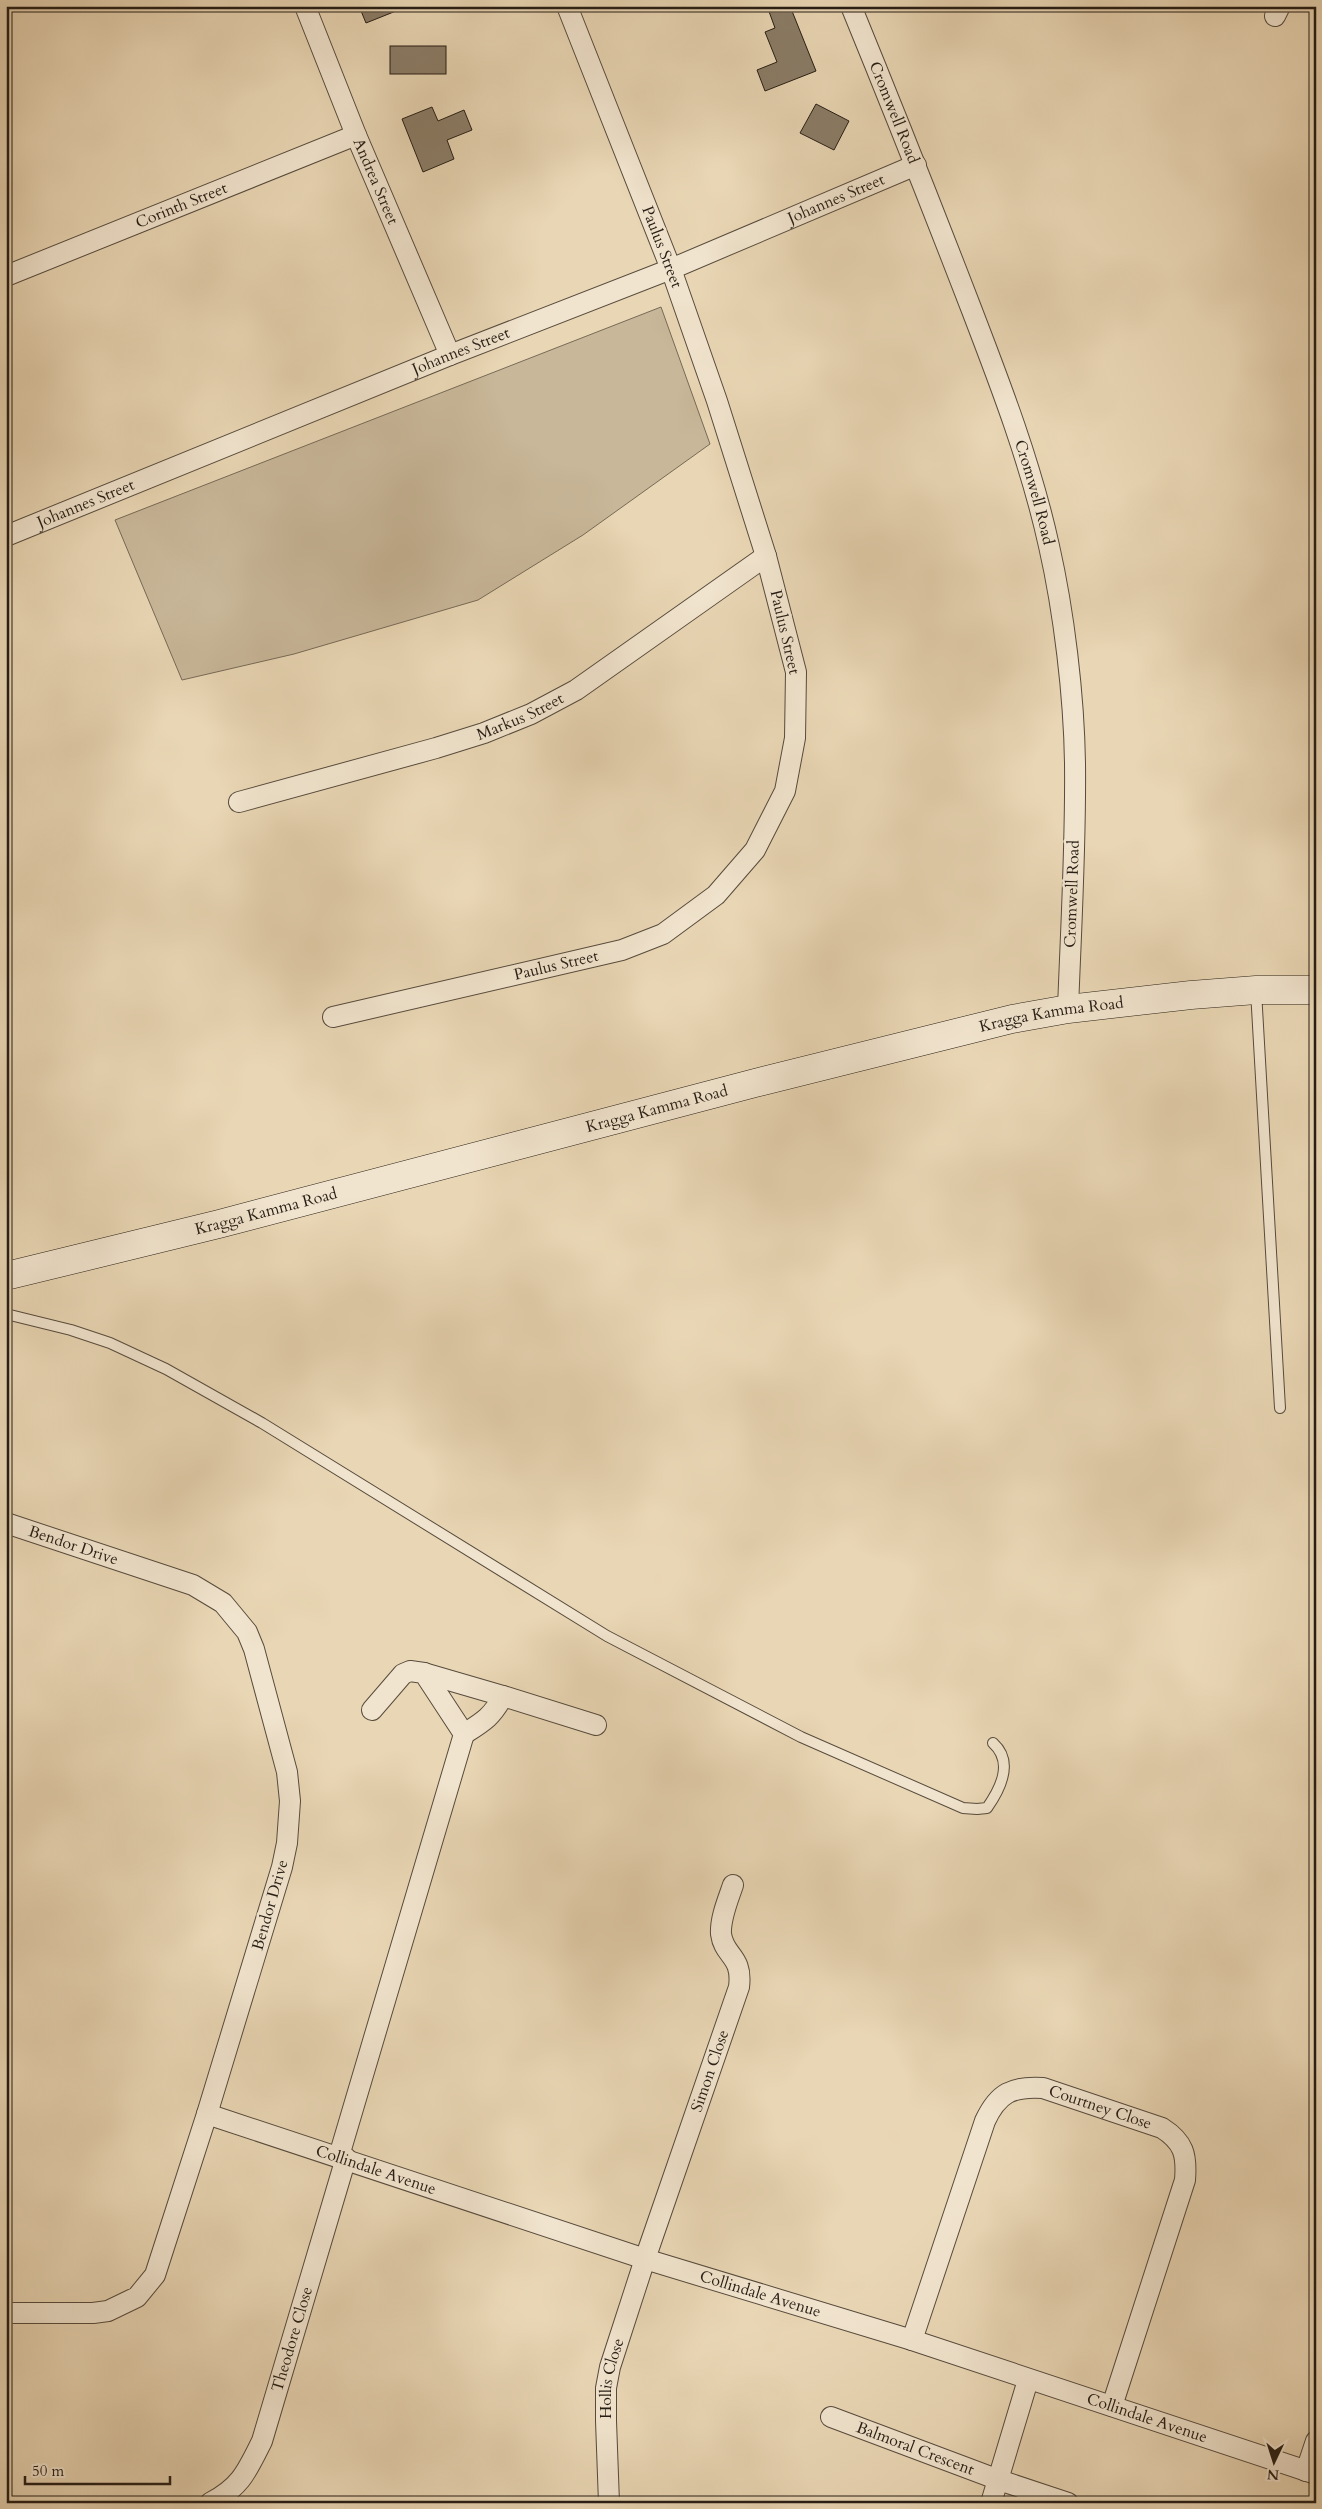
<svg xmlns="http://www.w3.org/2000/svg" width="1322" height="2509" font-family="Cardo,serif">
  <rect width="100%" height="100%" fill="#e9d6b4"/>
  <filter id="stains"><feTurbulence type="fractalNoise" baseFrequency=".004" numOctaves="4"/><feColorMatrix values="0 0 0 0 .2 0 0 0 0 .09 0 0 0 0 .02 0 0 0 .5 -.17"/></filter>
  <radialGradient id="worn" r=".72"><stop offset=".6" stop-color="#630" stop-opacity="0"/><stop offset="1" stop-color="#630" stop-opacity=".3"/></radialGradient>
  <polygon fill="#c8b799" stroke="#776a57" points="661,307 710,444 583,535 478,600 294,654 182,680 115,520"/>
  <g fill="#8b7d68" stroke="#261d15">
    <polygon points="359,6 406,6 406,7 366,23"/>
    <polygon points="767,6 790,6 816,71 765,91 757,70 777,62 765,32 775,28"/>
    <rect x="390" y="46" width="56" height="28"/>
    <polygon points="816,104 849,121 834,150 800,133"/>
    <polygon points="432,107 438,121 464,110 472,130 447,140 454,159 423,172 402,119"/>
  </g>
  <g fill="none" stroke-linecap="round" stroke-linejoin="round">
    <defs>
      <g id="lane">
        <polyline points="1256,991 1280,1408"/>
        <path d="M6,1314L71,1330L110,1343L166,1369L262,1423L607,1636L801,1737L963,1808L977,1809L987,1808C1001,1788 1014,1762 993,1743"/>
      </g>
      <g id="street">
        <path id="s1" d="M305,6L356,135L450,355"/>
        <path id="s2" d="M851,6C892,106 932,207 971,308C1001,386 1031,464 1049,546C1064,612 1074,696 1075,763C1076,845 1071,927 1068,1009"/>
        <polyline points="1275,16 1280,6"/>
        <path id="s3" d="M6,276L356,135"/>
        <path id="s4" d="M6,536L450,355L671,269L916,165"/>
        <path id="s5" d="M239,802L436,748L484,733L531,714L576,690L766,556"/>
        <path id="s6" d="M333,1017L622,950L663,934L716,895L755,850L785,791L795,738L796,672L766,556L717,401L671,269L567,6"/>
        <path id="s7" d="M6,1523L193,1585L223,1603L247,1632L254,1649L287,1772L290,1801L287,1843L282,1867L207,2114L155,2275L137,2297L108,2311L93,2313H6"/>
        <polyline points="424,1673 503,1696"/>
        <path d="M464,1734C483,1722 492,1717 503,1696L596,1725"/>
        <path id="s8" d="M207,2114L645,2259L912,2340L1316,2474"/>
        <polyline points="339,2156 464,1734 424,1673 410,1671 403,1674 372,1710"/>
        <path id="s9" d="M912,2340L985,2121C998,2093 1012,2086 1043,2088L1162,2128C1184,2142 1187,2155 1185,2180L1112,2406"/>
        <path id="s10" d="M831,2417L999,2480L1068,2503"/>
        <polyline points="1306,2471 1316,2441"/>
        <path id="s11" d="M210,2503C241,2487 247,2471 262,2441L346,2158"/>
        <path id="s12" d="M609,2503L606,2421V2388L610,2367L645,2259L739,1987C743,1955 724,1957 721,1934C720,1918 728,1900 733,1885"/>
        <polyline points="991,2503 1028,2380"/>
      </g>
      <g id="secondary">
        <path id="s13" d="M6,1276L219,1224L755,1083L1012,1019L1068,1009L1191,995L1256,990H1316"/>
      </g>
    </defs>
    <use href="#lane" stroke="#574b3d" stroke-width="12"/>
    <use href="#street" stroke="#574b3d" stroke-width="22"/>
    <use href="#secondary" stroke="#261d15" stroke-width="29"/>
    <use href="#lane" stroke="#f1e4ce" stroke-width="10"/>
    <use href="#street" stroke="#f1e4ce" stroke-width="20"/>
    <use href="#secondary" stroke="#f1e4ce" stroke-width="28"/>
  </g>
  <g text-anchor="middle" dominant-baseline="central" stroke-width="5" stroke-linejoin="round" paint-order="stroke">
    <g font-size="16" fill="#261d15" stroke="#f1e4ce">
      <text stroke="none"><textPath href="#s2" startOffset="115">Cromwell Road</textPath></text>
      <text stroke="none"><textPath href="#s1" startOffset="189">Andrea Street</textPath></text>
      <text stroke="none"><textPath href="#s4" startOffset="896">Johannes Street</textPath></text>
      <text stroke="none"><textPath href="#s3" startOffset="189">Corinth Street</textPath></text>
      <text transform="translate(662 247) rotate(69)">Paulus Street</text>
      <text stroke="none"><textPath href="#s4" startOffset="491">Johannes Street</textPath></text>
      <text stroke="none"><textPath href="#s2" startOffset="520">Cromwell Road</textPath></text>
      <text stroke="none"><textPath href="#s4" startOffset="86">Johannes Street</textPath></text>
      <text transform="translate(785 632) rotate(77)">Paulus Street</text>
      <text stroke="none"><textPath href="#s5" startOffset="294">Markus Street</textPath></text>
      <text transform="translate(1072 894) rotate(-88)">Cromwell Road</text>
      <text stroke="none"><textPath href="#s6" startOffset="229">Paulus Street</textPath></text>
      <text stroke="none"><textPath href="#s13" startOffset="1078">Kragga Kamma Road</textPath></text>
      <text stroke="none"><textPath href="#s13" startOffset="672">Kragga Kamma Road</textPath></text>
      <text stroke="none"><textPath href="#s13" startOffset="268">Kragga Kamma Road</textPath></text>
      <text stroke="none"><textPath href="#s7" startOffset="71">Bendor Drive</textPath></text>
      <text transform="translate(270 1905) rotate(-74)">Bendor Drive</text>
      <text stroke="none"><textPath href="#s12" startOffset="449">Simon Close</textPath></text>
      <text stroke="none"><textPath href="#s9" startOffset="364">Courtney Close</textPath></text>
      <text stroke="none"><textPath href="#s8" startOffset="178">Collindale Avenue</textPath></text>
      <text stroke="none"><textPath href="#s8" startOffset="582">Collindale Avenue</textPath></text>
      <text stroke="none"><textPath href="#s11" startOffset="189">Theodore Close</textPath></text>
      <text stroke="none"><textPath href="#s12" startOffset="125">Hollis Close</textPath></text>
      <text stroke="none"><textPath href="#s8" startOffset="988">Collindale Avenue</textPath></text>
      <text stroke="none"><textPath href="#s10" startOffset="90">Balmoral Crescent</textPath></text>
    </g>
  </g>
  <rect width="1322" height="2509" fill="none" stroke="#e9d6b4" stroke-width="25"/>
  <rect x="8" y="8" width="1307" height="2494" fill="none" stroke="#261d15" stroke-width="2.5"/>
  <rect x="12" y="12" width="1297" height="2484" fill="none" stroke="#261d15"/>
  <g transform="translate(1274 2462) rotate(184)" stroke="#f1e4ce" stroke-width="4" paint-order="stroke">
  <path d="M0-4L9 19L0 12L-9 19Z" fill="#261d15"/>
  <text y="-8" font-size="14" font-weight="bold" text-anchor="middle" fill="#261d15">N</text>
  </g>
  <path d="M25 2476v8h145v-8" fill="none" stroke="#261d15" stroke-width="2.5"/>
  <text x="32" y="2476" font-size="15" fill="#261d15" stroke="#f1e4ce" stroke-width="4" paint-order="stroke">50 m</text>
  <rect width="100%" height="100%" filter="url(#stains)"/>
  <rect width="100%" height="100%" fill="url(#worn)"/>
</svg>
